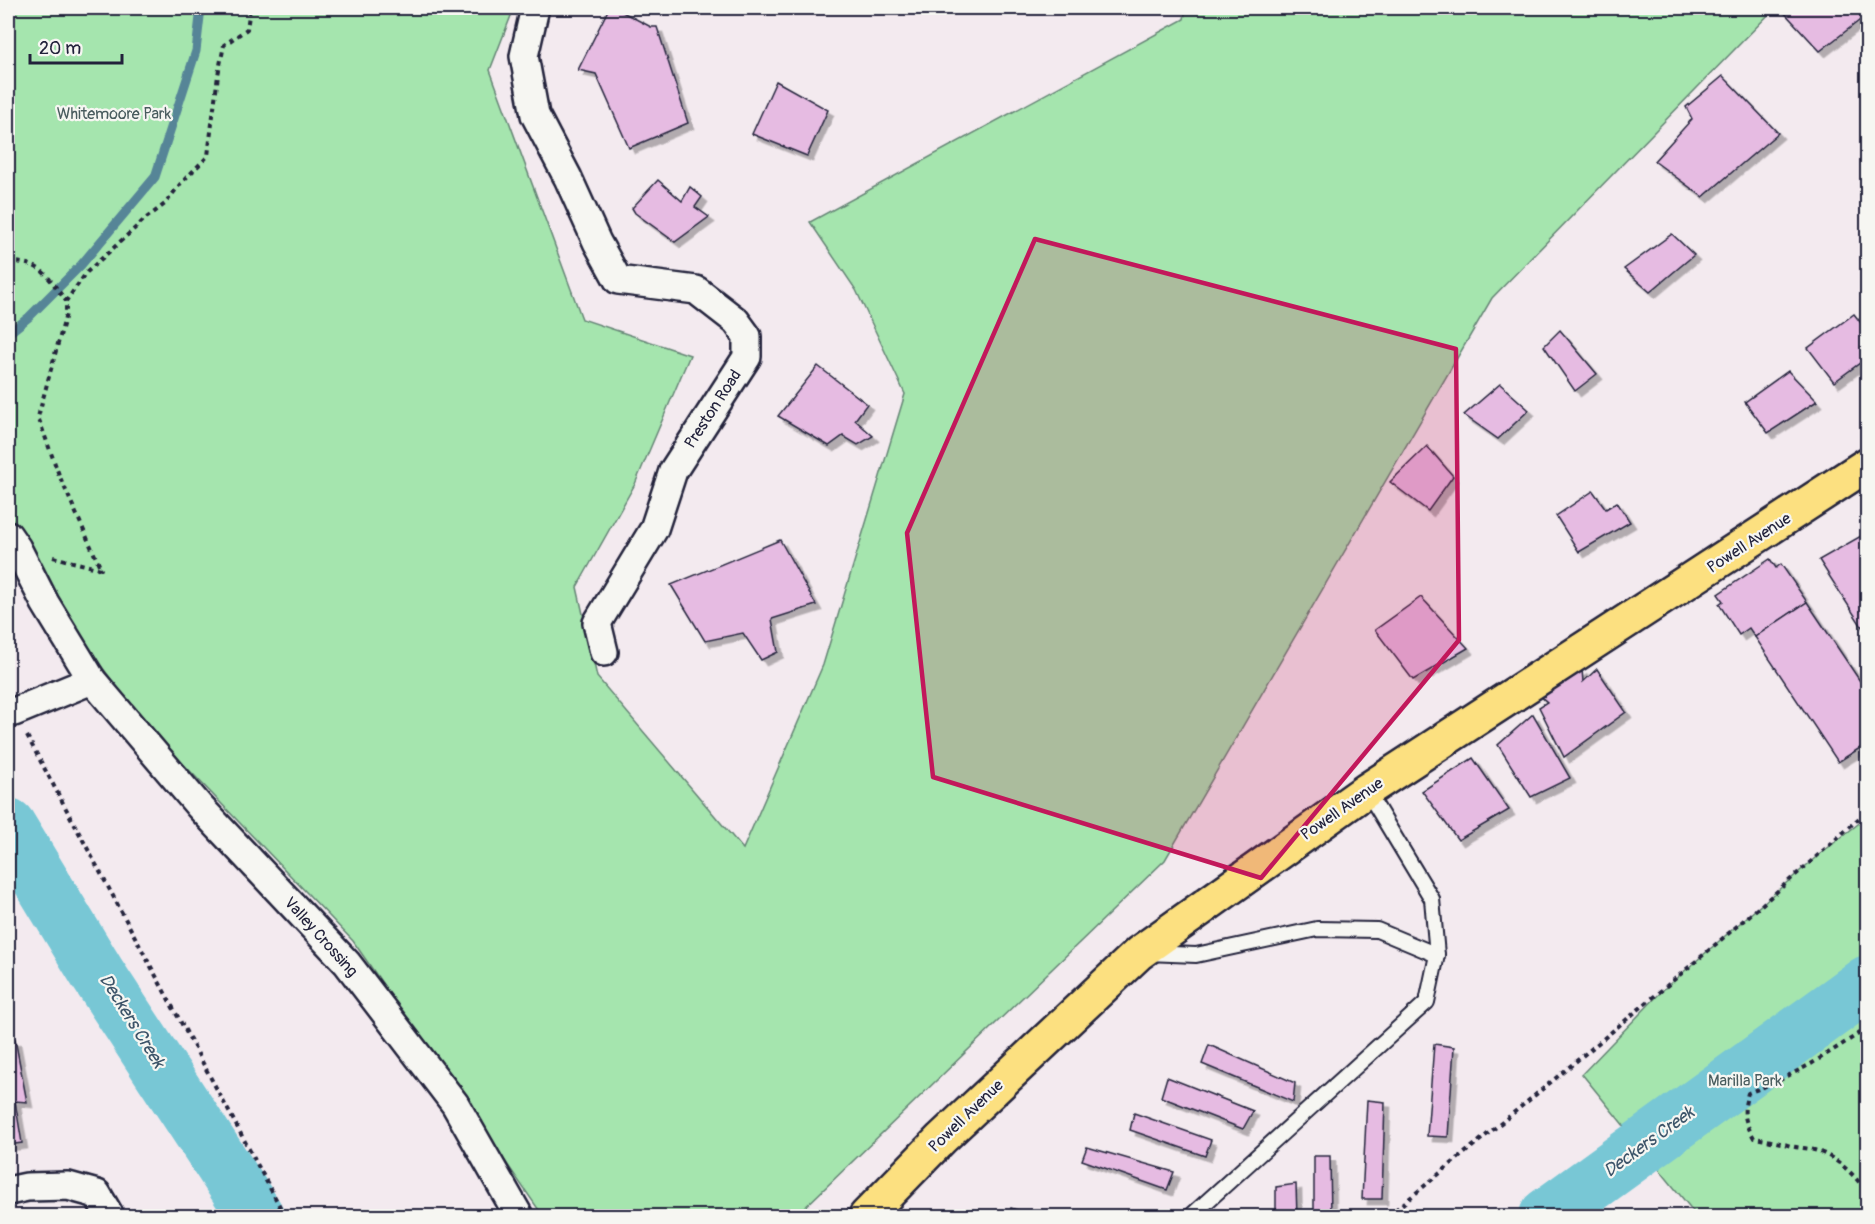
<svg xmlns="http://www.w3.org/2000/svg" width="1875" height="1224" font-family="Pangolin,sans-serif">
  <defs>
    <filter id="shadow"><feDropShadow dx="5.5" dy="5.5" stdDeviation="0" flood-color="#0004"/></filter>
  </defs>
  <rect width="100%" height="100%" fill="#f3eaef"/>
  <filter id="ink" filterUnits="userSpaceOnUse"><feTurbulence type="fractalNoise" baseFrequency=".0167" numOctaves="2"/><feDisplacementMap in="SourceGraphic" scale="12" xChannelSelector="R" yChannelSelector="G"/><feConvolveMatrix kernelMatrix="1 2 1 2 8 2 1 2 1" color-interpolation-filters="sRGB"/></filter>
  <g filter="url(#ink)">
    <g fill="#a5e5ae" stroke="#648474" stroke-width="1.5">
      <polygon points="8,8 514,8 490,70 582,319 690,355 635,484 577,587 597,677 743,849 823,665 905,394 856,290 810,222 1184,19 1186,8 1775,8 1492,298 1165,860 796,1216 543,1216 353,941 146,725 8,543"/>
      <polygon points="1867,817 1867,1216 1697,1216 1582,1074 1665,988 1815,858"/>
    </g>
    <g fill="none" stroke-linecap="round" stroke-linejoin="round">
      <polyline stroke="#568597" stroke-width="9" points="8,334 29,317 81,265 155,177 196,51 201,8"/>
      <g stroke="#78c7d5" stroke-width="56">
        <polyline points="8,826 97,973 256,1216"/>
        <polyline points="1547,1216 1868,983"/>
      </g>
    </g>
    <g fill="#e6bbe2" stroke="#22223b" stroke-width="1.5" filter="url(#shadow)">
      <polygon points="609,8 615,8 651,27 657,27 688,123 629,148 596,74 578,70"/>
      <polygon points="1780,8 1868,8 1868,14 1820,51"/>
      <polygon points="1723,76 1778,133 1703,197 1654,161 1692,119 1686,107"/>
      <polygon points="776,81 828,110 807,156 752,134"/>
      <polygon points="658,180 682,201 690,187 702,197 695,207 709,217 675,242 635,213 632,208"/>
      <polygon points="1672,234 1694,255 1650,292 1624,269"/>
      <polygon points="1854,314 1868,332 1868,357 1834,382 1808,348"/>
      <polygon points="1560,330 1597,374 1575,391 1544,346"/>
      <polygon points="818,366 867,404 855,420 873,436 858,445 843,436 829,446 778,416"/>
      <polygon points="1788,371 1817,401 1768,433 1745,402"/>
      <polygon points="1500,384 1529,410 1498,439 1464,415"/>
      <polygon points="1427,446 1453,476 1428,511 1390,482"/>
      <polygon points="1593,491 1606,509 1617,502 1630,522 1579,552 1556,516"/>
      <polygon points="1868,532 1868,636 1819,560"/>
      <polygon points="780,540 816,605 772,619 778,652 761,660 743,633 705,641 671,585"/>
      <polygon points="1770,559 1776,568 1781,564 1807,602 1755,637 1749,628 1739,635 1719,604 1723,601 1718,594"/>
      <polygon points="1421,597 1468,648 1413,680 1375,630"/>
      <polygon points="1807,602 1868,693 1868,743 1838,762 1755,637"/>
      <polygon points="1582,669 1583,682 1597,669 1626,712 1564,757 1539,707 1547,702 1539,695"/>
      <polygon points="1533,714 1570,778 1531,797 1498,745"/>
      <polygon points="1473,758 1509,810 1458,840 1422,791"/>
      <polygon points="15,1039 27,1102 15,1101 22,1143 8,1145 8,1040"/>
      <polygon points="1434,1044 1454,1047 1448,1137 1427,1136"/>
      <polygon points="1209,1045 1295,1083 1293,1102 1202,1064"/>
      <polygon points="1167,1077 1253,1111 1243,1129 1161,1097"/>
      <polygon points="1367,1100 1385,1102 1382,1199 1362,1199"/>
      <polygon points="1134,1113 1211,1140 1205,1156 1130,1130"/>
      <polygon points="1087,1147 1174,1172 1167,1190 1082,1160"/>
      <polygon points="1314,1156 1330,1156 1331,1216 1314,1216"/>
      <polygon points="1296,1184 1297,1216 1276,1216 1276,1187"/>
      <polygon points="1011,1208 1035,1216 1008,1216"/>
      <rect x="1227" y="1212" width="20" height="4"/>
    </g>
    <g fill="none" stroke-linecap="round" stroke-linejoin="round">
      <defs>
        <g id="lane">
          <polyline points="1147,953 1196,955 1317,929 1377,930 1437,955"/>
          <polyline points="1191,1216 1427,1002 1437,955 1432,899 1367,791"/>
        </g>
        <g id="street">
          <polyline points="535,8 524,56 535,115 568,178 597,242 618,280 696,290 736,321 747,336 747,357 673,471 654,529 597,623 604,652"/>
          <polyline points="8,535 17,548 45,603 92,680 199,806 347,963 455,1104 519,1216"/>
          <polyline points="14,712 92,680"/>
          <polyline points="8,1191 27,1187 68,1186 97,1194 110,1216"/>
        </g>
        <polyline id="primary" points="866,1216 941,1139 1139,953 1367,790 1868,464"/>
      </defs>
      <use href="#lane" stroke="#22223b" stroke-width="18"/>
      <use href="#street" stroke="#22223b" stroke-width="32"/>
      <use href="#primary" stroke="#22223b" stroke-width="38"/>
      <g stroke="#22223b" stroke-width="4" stroke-dasharray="4.5 4.5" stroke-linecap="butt">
        <path d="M8,262C43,262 46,275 66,301"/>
        <polyline points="53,557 101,569 59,475 38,417 66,314 66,301 87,272 145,219 165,204 181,183 208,156 218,75 224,45 247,29 250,8"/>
        <polyline points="27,736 285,1216"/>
        <path d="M1868,1028L1811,1064L1776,1082L1748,1093C1742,1113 1744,1120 1754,1138C1767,1140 1778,1142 1791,1146C1799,1148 1807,1148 1814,1150C1836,1156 1856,1176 1868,1194"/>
        <path d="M1388,1216C1549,1083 1713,952 1868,810"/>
      </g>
      <use href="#lane" stroke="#f6f6f2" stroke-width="14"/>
      <use href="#street" stroke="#f6f6f2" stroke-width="27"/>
      <use href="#primary" stroke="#fce080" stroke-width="33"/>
    </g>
  </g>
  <path fill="#c2185b" fill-opacity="0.2" stroke="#c2185b" stroke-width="4.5" stroke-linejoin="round" d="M1035,239L1456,349L1459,640L1261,878L933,777L907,533Z"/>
  <g text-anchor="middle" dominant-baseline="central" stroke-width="4.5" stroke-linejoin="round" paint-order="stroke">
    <g font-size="16" fill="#495c5e" stroke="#f6f6f2">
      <text x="114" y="114">Whitemoore Park</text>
      <text x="1745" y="1081">Marilla Park</text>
    </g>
    <g font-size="16" fill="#22223b" stroke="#f6f6f2">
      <text transform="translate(713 409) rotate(-57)">Preston Road</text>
      <text transform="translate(1749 543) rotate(-33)">Powell Avenue</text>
      <text transform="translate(1342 809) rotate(-35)">Powell Avenue</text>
      <text transform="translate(321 937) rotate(48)">Valley Crossing</text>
      <text transform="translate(966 1116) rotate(-44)">Powell Avenue</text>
    </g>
    <g font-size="18" font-style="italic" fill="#3c5469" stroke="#f6f6f2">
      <text transform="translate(132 1021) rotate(58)">Deckers Creek</text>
      <text transform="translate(1649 1142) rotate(-36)">Deckers Creek</text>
    </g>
  </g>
  <rect width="1875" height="1224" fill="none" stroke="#f6f6f2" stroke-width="30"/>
  <rect x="15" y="15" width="1845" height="1194" fill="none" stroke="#22223b" stroke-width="2" filter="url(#ink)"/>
  <path d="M30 54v9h92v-9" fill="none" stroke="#22223b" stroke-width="3"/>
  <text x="39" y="54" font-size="18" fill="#22223b" stroke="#f6f6f2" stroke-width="4.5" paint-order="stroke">20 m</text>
</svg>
